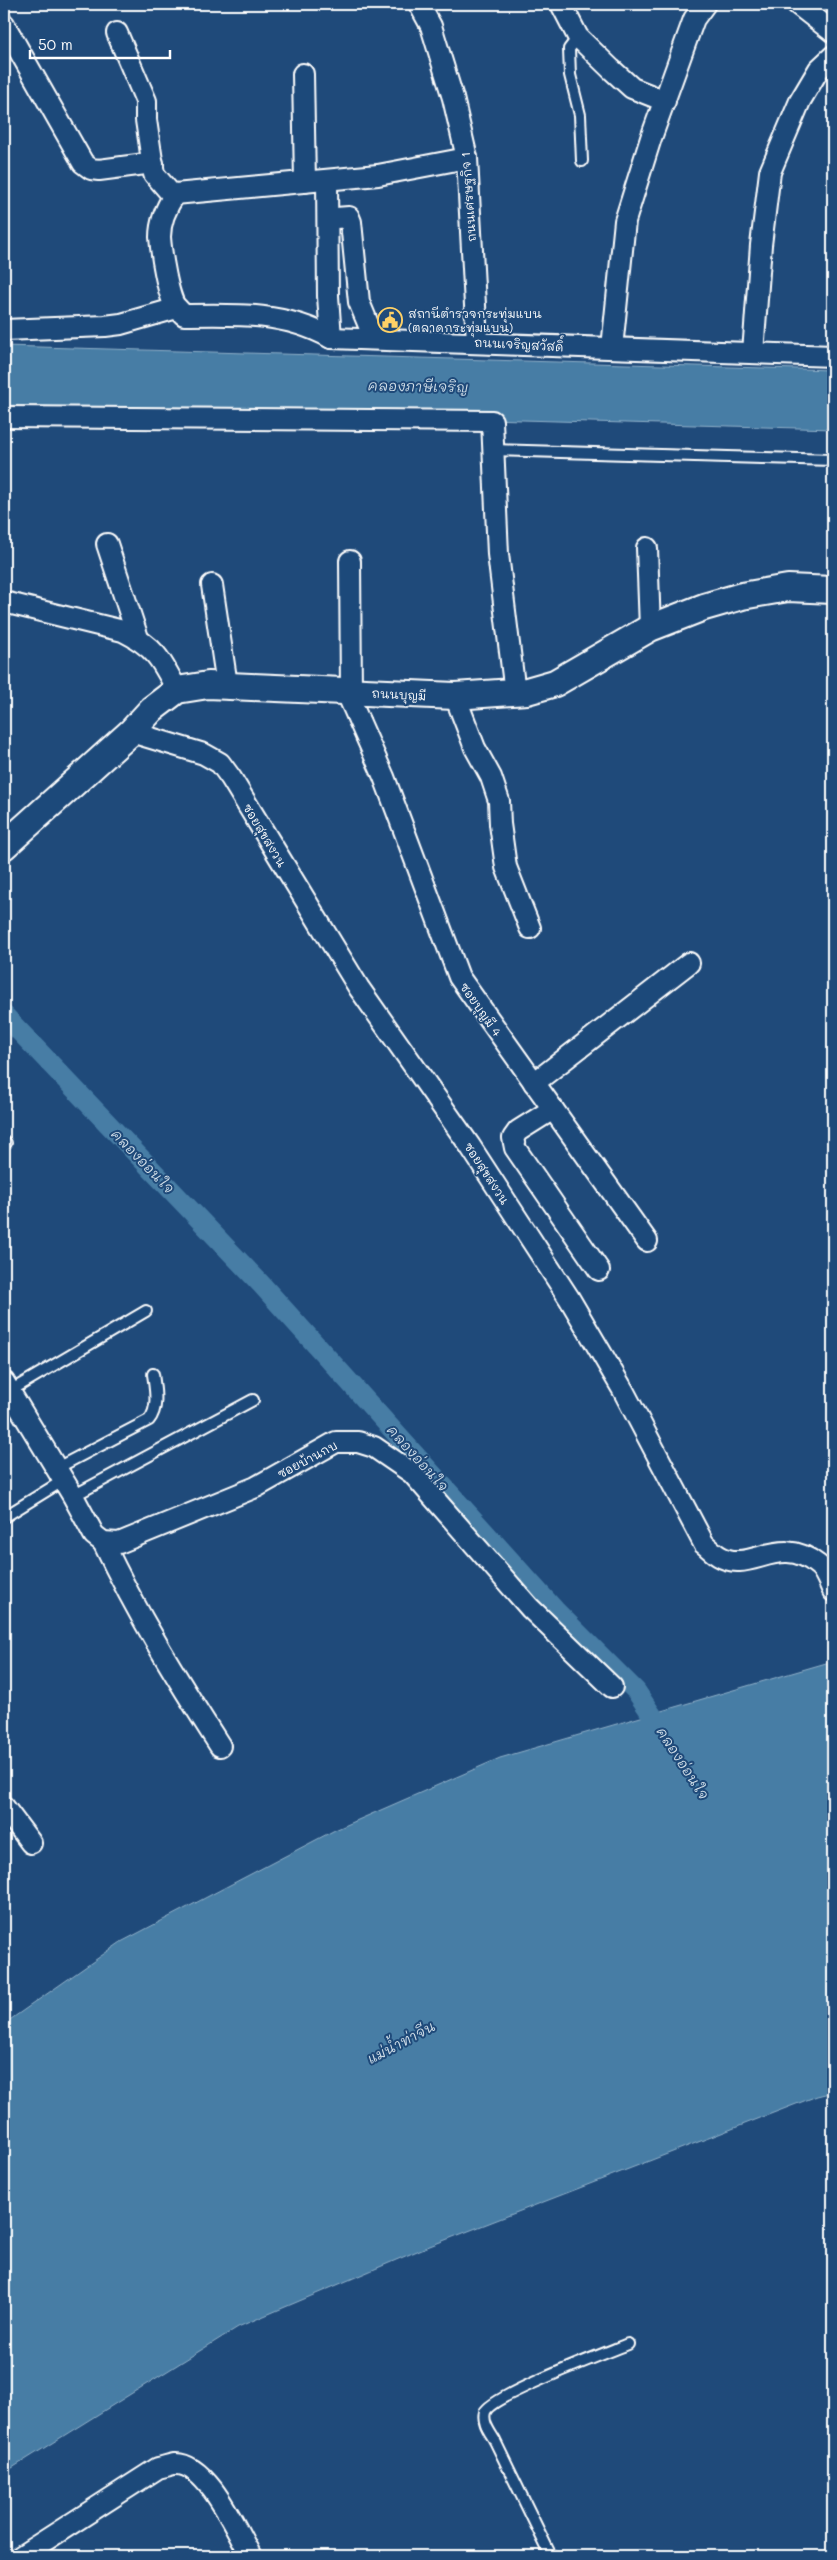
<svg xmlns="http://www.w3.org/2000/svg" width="837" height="2560" font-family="Mali,'Playpen Sans Thai',sans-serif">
  <rect width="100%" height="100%" fill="#1f4a7a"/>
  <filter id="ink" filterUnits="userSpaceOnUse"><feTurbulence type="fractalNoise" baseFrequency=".02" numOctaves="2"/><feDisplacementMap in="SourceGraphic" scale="10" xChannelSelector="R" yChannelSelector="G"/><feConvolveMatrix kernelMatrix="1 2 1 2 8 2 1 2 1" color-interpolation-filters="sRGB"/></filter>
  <g filter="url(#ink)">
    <g fill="#477da5" stroke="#91b1c9">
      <polygon points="4,346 833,370 833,429 4,405"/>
      <polygon points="833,1661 833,2092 817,2096 422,2249 238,2327 4,2473 4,2024 121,1942 335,1830 500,1758"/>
    </g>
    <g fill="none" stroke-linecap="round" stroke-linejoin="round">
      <polyline stroke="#477da5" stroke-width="20" points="4,1015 261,1284 555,1610 636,1691 666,1736"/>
      <defs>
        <g id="service">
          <polyline points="578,37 569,49 570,75 580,115 582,161"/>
          <polyline points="493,450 833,460"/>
          <polyline points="4,1143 6,1143"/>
          <polyline points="10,1391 146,1311"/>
          <path d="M57,1468L149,1420C159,1408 155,1389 153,1374"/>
          <polyline points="73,1496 253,1400"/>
          <polyline points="4,1517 64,1480"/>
          <path d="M551,2556L495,2441C490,2432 482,2423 485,2412C491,2396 606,2353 628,2344"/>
        </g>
        <g id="minor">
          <polyline points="419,4 431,26 453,98 467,158 477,342"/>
          <polyline points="561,4 578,37 611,69 632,88 665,101"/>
          <polyline points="797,4 833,32"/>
          <polyline points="4,24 83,163 91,169 99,170 153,163"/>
          <polyline points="117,33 146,101 146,120 154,174 173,196"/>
          <polyline points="303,74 305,182"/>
          <polyline points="327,180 328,296 331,338"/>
          <polyline points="336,218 349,217 351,222 359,302 369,326 371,339"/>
          <path d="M177,308C168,300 161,251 160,237C160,222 167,206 175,194L378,175L467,158"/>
          <path d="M4,330L105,326L121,324L177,308L184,315C235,314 285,312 331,338L833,356"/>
          <polyline points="612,348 625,221 651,138 694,19 705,4"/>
          <polyline points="753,353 761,245 770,172 800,101 819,69 833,56"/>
          <polyline points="4,417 492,421 498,554 515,693"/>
          <polyline points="107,544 138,638"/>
          <polyline points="647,548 650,628"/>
          <polyline points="350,561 351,692"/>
          <polyline points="212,585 227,685"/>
          <path d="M4,602L123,631C155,647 161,659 177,690"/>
          <polyline points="346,691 384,777 459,977 647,1241"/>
          <polyline points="455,696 475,748 491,777 499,801 500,824 506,867 530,928"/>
          <path d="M131,732L204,754L220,763L231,778L359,988L470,1146L569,1298L623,1390L704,1544C709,1548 714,1553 719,1556C750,1575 779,1532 818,1565C825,1570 829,1583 833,1591"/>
          <polyline points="534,1083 689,963"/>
          <polyline points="553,1109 518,1131 513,1138 515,1148 599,1270"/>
          <polyline points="4,1382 73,1496 94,1535 103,1542 119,1543 256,1487 336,1442 358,1442 374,1447 412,1473 530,1608 612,1687"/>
          <path d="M103,1542C137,1614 177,1679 220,1746"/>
          <polyline points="4,1807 31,1843"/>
          <path d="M21,2556L158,2468C163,2467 169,2465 174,2464C207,2461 237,2532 251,2556"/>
        </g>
        <polyline id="tertiary" points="4,846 131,732 152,709 177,690 208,685 455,696 527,691 555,683 650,628 704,607 742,596 788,588 833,590"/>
      </defs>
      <use href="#service" stroke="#fff" stroke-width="14"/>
      <use href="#minor" stroke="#fff" stroke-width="24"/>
      <use href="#tertiary" stroke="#fff" stroke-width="30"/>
      <use href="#service" stroke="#1f4a7a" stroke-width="10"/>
      <use href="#minor" stroke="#1f4a7a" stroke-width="20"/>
      <use href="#tertiary" stroke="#1f4a7a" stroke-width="26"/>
    </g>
  </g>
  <defs>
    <symbol id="civic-ring" viewBox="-11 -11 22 22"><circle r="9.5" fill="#1f4a7a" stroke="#ffd166" stroke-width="1.5"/><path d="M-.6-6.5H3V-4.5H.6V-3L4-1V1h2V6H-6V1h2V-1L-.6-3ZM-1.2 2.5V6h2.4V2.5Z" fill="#ffd166"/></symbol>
  </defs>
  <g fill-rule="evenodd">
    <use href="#civic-ring" x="376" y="306" width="28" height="28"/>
  </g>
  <g text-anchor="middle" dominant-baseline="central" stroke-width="4" stroke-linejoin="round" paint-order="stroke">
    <g font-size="12" fill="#fff" stroke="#1f4a7a">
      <text transform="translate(468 197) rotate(-94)">ถนนเศรษฐกิจ 1</text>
      <text transform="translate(519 344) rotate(3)">ถนนเจริญสวัสดิ์</text>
      <text transform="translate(399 694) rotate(3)">ถนนบุญมี</text>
      <text transform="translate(265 835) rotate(59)">ซอยสุขสงวน</text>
      <text transform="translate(481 1009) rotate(55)">ซอยบุญมี 4</text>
      <text transform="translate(487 1173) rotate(57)">ซอยสุขสงวน</text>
      <text transform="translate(307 1459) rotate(-28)">ซอยบ้านกบ</text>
    </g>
    <g font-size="12" fill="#fff" stroke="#1f4a7a" text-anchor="start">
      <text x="408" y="313">สถานีตำรวจกระทุ่มแบน<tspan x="408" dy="14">(ตลาดกระทุ่มแบน)</tspan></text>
    </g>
    <g font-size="14" font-style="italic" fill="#d1dee8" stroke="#1f4a7a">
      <text transform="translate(418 386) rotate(1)">คลองภาษีเจริญ</text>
      <text transform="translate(143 1161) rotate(46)">คลองอ่อนใจ</text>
      <text transform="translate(418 1458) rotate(48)">คลองอ่อนใจ</text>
      <text transform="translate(683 1763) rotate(57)">คลองอ่อนใจ</text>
      <text transform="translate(401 2042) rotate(-28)">แม่น้ำท่าจีน</text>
    </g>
  </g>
  <rect width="837" height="2560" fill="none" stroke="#1f4a7a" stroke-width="20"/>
  <rect x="10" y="10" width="817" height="2540" fill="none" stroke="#fff" stroke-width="2" filter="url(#ink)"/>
  <path d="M30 50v8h140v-8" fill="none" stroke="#ffffff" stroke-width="2.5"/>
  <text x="38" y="50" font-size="15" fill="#ffffff" stroke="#1f4a7a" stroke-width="4" paint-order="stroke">50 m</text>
</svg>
